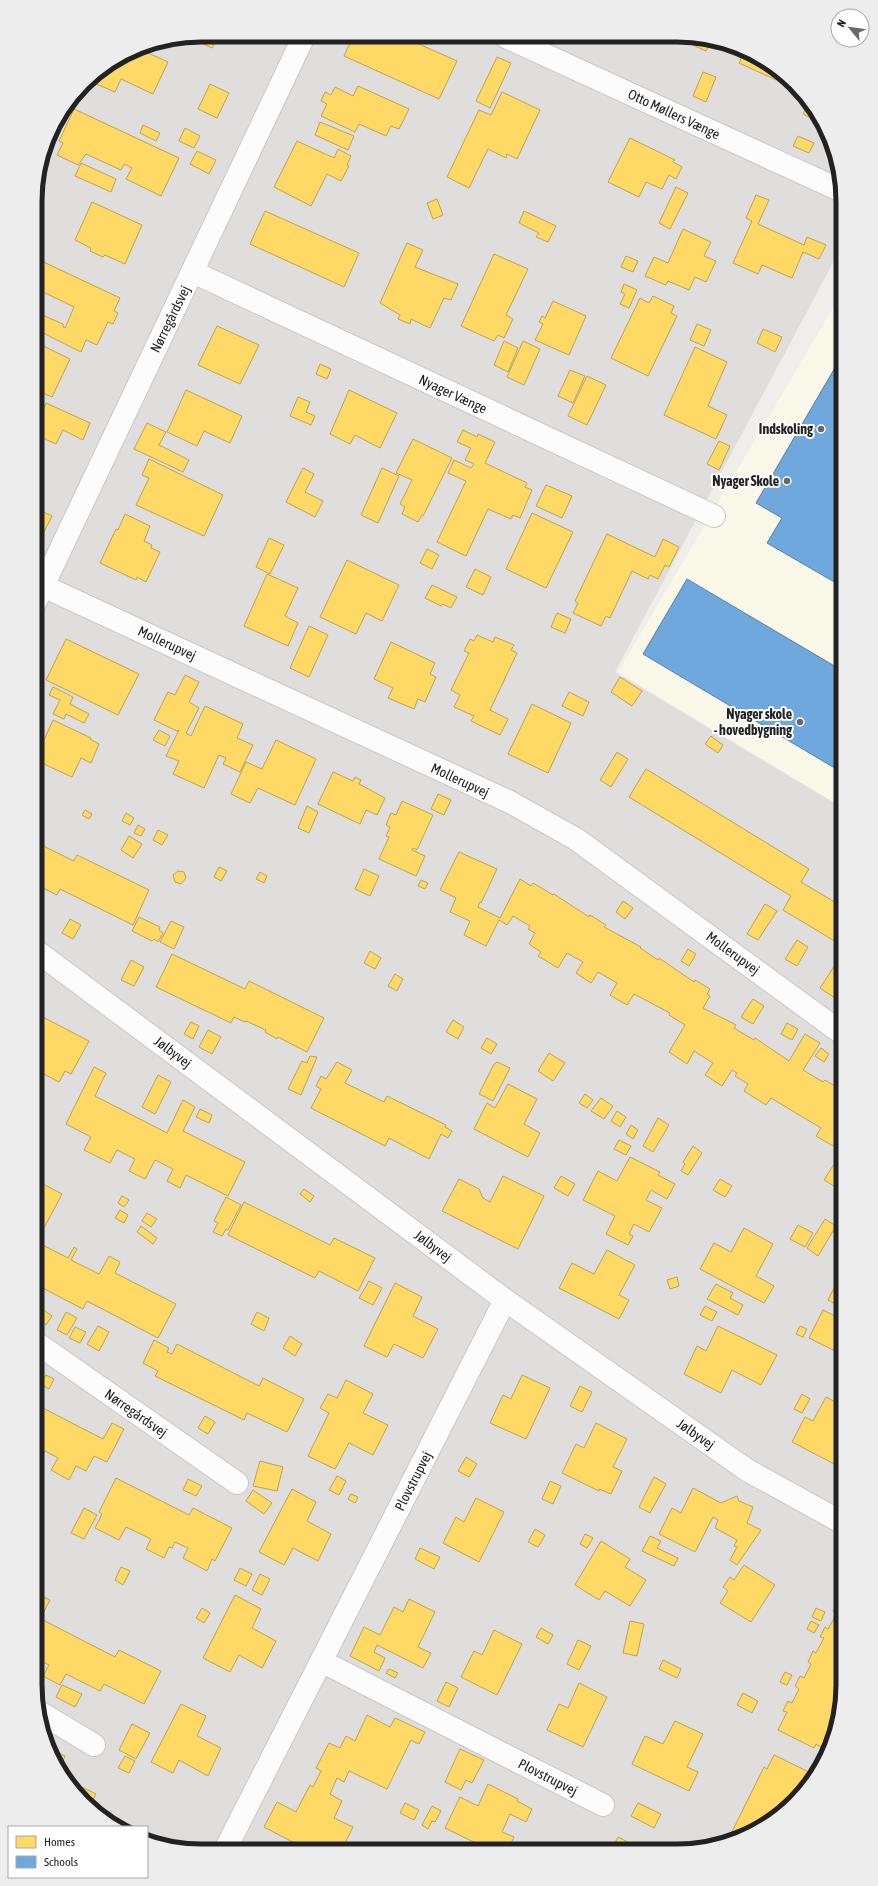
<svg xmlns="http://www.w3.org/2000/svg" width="878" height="1886" font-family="'Asap Condensed',sans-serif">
  <rect width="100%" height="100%" fill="#f0eeeb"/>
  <polygon fill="#dfdedc" points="201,35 709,38 751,52 787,76 815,109 837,158 843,201 843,244 615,672 843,808 843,1696 830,1748 809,1786 769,1823 720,1845 677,1851 169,1848 147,1840 147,1827 117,1827 91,1810 57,1768 41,1728 35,1685 35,190 52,128 91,76 138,48"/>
  <polygon fill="#f8f7e8" points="843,291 843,808 618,672"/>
  <g fill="#ffd966" stroke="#bda252">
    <polygon points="201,35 219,35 212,48 188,37"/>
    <polygon points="353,36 401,36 457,61 439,99 344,56"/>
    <polygon points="677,38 709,38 712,39 706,51"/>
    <polygon points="137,48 168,62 153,94 121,79 115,92 94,83 100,71"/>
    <polygon points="745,50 780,72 776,80 739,63"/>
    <polygon points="497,57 511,63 490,108 476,101"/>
    <polygon points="703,72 716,77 706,102 693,96"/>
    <polygon points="210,84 229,93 217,118 198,109"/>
    <polygon points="358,86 409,109 399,129 391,126 386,136 359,124 355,132 321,116 327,104 321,101 325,92 331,95 335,87 353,96"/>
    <polygon points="502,92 540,110 517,159 507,154 506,158 488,149 469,188 447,177 479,110 491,115"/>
    <polygon points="809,102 815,109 821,123 803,114"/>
    <polygon points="74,109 179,158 161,196 126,179 132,168 124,164 121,170 86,154 78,165 57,155 63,143 59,141"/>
    <polygon points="320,122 354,136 348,150 315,135"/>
    <polygon points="143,125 160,133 156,141 140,133"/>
    <polygon points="185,128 200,136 194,148 179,141"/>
    <polygon points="798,136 814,143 809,153 793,146"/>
    <polygon points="630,138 675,160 673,162 682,167 676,179 669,175 662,189 646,182 639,197 608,182"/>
    <polygon points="297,141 334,158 338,149 351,156 347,165 349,166 341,181 327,174 311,206 274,187"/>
    <polygon points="197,151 216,160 209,174 190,164"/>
    <polygon points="81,163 116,179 111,192 75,176"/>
    <polygon points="676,187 688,193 670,229 659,223"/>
    <polygon points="756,195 769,200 758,224 804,245 807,237 826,245 819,259 803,252 792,278 762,265 758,274 733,263 752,221 746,218"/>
    <polygon points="437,199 443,215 433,219 427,203"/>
    <polygon points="92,202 142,225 125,264 105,255 103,257 90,251 91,248 75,240"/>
    <polygon points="265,211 359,253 344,287 250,244"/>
    <polygon points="524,211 556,226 548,242 536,237 539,233 519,223"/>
    <polygon points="683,229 711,242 704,256 716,261 706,282 695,277 689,290 668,281 666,285 645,276 654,257 668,263"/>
    <polygon points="407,243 423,250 415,267 458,284 451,300 444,298 430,328 411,319 410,324 398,319 400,315 380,303"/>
    <polygon points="494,254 528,269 506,315 513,319 504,338 498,335 494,341 461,326"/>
    <polygon points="626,256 638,261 633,272 621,267"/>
    <polygon points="35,258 120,298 114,311 118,313 113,324 108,322 97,345 86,340 81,352 35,329 35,312 63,324 63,327 65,328 74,307 35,288"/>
    <polygon points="624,284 637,290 629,308 620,304 625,294 621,292"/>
    <polygon points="653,296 674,306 671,313 677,316 648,376 611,358 640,298 649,303"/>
    <polygon points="553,301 586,316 569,355 535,340 543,324 539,322 542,316 545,318"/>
    <polygon points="697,324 711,330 704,346 690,340"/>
    <polygon points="217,326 259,345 240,384 198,365"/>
    <polygon points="763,329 782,337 775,352 757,343"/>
    <polygon points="504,341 518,348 508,372 494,365"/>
    <polygon points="523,341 540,349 524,385 507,377"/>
    <polygon points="35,342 70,359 52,397 35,390"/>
    <polygon points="695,347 727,362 708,406 727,415 716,439 664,415"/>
    <polygon points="320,364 331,369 327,379 316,374"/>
    <polygon points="570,370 585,376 573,403 558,396"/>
    <polygon points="587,376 606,385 587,425 568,416"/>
    <polygon points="186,390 242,416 230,443 204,431 197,446 167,432"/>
    <polygon points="349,390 397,413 380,448 355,435 350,444 330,434"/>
    <polygon points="298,397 310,402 306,412 315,416 311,425 290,416"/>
    <polygon points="46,403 90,423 83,440 63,430 56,444 36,435 43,422 39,420"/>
    <polygon points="147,423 166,432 159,445 189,460 183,472 134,449"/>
    <polygon points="463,430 477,437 478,434 495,442 485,463 527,483 525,487 532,490 520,518 513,515 511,519 488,509 466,556 437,542 466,481 448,473 454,460 471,468 474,464 465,460 471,448 457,442"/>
    <polygon points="413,439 452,458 423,516 422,515 418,522 402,514 405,507 400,504 412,480 396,473"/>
    <polygon points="719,441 730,446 719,470 707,464"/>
    <polygon points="149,459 223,495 204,536 136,505 149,478 142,475"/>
    <polygon points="303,468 314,474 305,492 323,501 315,517 286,502"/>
    <polygon points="382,468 399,476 378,523 361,515"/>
    <polygon points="546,485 572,496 562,518 536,506"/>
    <polygon points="35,508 52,516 43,534 35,530"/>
    <polygon points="532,513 573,532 546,588 506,569"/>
    <polygon points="125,514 150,526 144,541 152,545 151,548 160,552 146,582 137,577 136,580 100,563 116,529 118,530"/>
    <polygon points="607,534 655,557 663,539 679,547 669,567 665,565 658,579 650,575 648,579 632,571 610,618 606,616 601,626 573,613 578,603 575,601"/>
    <polygon points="269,538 284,545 270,574 256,567"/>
    <polygon points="427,549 439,555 432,569 420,563"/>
    <polygon points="347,560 399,585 382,621 366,613 356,634 320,617"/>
    <polygon points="475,569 491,577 483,595 466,587"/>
    <polygon points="267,574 298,588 285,616 298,623 288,646 244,626"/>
    <polygon points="432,585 457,597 451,608 443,604 441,606 425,598"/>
    <polygon points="557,613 571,619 565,633 551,627"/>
    <polygon points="309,626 328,635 309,677 290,668"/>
    <polygon points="477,635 493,642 495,637 514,645 511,650 517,653 490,710 508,719 500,735 471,721 474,716 454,707 460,695 451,690 469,653 464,651 470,639 474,641"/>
    <polygon points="66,639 139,674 118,715 46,680"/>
    <polygon points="391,642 435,663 430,674 436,677 425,702 418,699 414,709 388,698 393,688 374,679"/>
    <polygon points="185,675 199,682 189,702 199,708 186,733 191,736 205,706 243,724 237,738 253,745 240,772 223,764 226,758 219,755 204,788 173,774 179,761 166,756 179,730 177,731 154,720 168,692 175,695"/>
    <polygon points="620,677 642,691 632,706 611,692"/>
    <polygon points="53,687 73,697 70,704 89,714 84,723 66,714 64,719 53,714 60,700 49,695"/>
    <polygon points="569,692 589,702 583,716 562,706"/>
    <polygon points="532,704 571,723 548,773 508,754"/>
    <polygon points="53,720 91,738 90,739 99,744 91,763 81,758 72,777 35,760"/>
    <polygon points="159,730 170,736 165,746 153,740"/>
    <polygon points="711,736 723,745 718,753 705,744"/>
    <polygon points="276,740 316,759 295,805 258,788 250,803 231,794 246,762 262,769"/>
    <polygon points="617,752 628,759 611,787 600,780"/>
    <polygon points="646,769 809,869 801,882 843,907 843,946 783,910 791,896 629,797"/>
    <polygon points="333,772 353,781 355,777 361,780 359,784 385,798 377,815 366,810 360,824 318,804"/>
    <polygon points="438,794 451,800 444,815 431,809"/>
    <polygon points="402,801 433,815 417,850 413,848 412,850 425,856 416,876 379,859 389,837 386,836 390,827 386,825 391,813 396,815"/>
    <polygon points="307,806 318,812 309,833 298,828"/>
    <polygon points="85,810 92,814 89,819 82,815"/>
    <polygon points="126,813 134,818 130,825 122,821"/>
    <polygon points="138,825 145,829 141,836 134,833"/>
    <polygon points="158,830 168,835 162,845 153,840"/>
    <polygon points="129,836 142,844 133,858 121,850"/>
    <polygon points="35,842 74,861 77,855 149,890 133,925 60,889 57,895 35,884"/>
    <polygon points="459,852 497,869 481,903 480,902 478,907 500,918 520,879 531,886 533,883 553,895 554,894 589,917 590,915 606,925 604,927 641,947 640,948 658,960 659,958 694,982 695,980 710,989 707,994 710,996 703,1008 736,1025 734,1028 754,1040 755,1038 789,1061 805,1034 820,1043 803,1070 823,1082 825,1080 840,1089 839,1091 843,1094 843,1142 838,1138 833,1146 816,1136 821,1128 771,1098 766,1105 744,1091 748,1084 735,1076 737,1073 732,1070 722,1086 705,1075 713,1063 694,1051 687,1064 669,1052 685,1025 669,1015 670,1013 634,994 627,1005 610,995 617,983 598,972 591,983 576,973 583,962 567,953 558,968 538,956 541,952 529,944 535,933 528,929 530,926 513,916 507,925 499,920 486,946 464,935 470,921 450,912 456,898 440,890"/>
    <polygon points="219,867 227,871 221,881 214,877"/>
    <polygon points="364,869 379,876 370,896 355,889"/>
    <polygon points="178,871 184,872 186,878 181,884 175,882 173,875"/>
    <polygon points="260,872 267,876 264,883 256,879"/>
    <polygon points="421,880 428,883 425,889 418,886"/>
    <polygon points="623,901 633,908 625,919 616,912"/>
    <polygon points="765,904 777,911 758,940 747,934"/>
    <polygon points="139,917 160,927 159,930 163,933 158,942 154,939 152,941 132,931"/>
    <polygon points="70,919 81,925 73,939 62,933"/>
    <polygon points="171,921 184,927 174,949 160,942"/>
    <polygon points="797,940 808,947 797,966 785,959"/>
    <polygon points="688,949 696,954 689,966 681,961"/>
    <polygon points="370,951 381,958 375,969 364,963"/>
    <polygon points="172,954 245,989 249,981 324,1018 307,1052 278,1037 277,1039 265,1032 266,1030 246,1021 245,1022 234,1017 231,1023 156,987"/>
    <polygon points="131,960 144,967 134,986 121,980"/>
    <polygon points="837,962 843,966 843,985 835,998 820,988"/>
    <polygon points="395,974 403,979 397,991 388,986"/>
    <polygon points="35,975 44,980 35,995"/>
    <polygon points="753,999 764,1006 753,1024 741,1017"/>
    <polygon points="35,1013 89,1041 71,1074 65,1071 59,1082 38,1071 44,1060 35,1056"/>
    <polygon points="453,1020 464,1027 458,1039 446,1032"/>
    <polygon points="191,1022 199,1026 193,1039 184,1034"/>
    <polygon points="787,1023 798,1029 792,1040 781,1034"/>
    <polygon points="208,1030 221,1037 212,1054 199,1047"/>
    <polygon points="487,1038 497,1044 491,1054 481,1048"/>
    <polygon points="821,1048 829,1054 824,1062 815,1056"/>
    <polygon points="549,1053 565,1063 553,1081 538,1071"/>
    <polygon points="310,1056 317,1057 301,1095 288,1089 302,1061 307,1063"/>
    <polygon points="337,1062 352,1070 345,1083 384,1102 387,1096 446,1125 445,1127 452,1131 448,1138 441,1134 429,1159 389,1138 385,1146 311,1108 321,1089 316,1086 321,1076 326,1079"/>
    <polygon points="497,1062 510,1068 493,1101 479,1094 494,1064"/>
    <polygon points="94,1067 106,1073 95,1096 167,1133 183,1100 195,1107 183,1131 245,1162 228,1196 186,1175 180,1188 167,1181 173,1169 155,1160 145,1179 129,1171 135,1159 117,1150 110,1163 84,1150 91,1137 66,1124"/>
    <polygon points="158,1075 171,1082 155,1114 142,1107"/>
    <polygon points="508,1084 537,1099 524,1124 540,1133 528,1157 474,1129 487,1103 495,1108"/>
    <polygon points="585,1094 593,1100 587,1108 579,1103"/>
    <polygon points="601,1098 613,1106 604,1119 591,1111"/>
    <polygon points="200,1109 212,1115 209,1123 196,1117"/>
    <polygon points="617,1111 626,1117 620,1127 611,1121"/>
    <polygon points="658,1118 669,1125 653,1152 643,1146"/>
    <polygon points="631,1125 638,1130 633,1139 626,1134"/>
    <polygon points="619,1140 631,1146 626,1155 614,1149"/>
    <polygon points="693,1146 702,1153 688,1175 681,1171 685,1164 683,1162"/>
    <polygon points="843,1150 843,1183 839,1189 824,1180"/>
    <polygon points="630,1157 660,1172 658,1175 675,1184 667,1199 651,1190 646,1200 662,1208 649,1232 634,1224 629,1234 633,1236 628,1245 606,1234 615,1216 583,1200 598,1171 617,1181"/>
    <polygon points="503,1176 544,1196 518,1249 442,1211 459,1179 479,1189 483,1198 490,1202"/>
    <polygon points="561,1176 575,1184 568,1196 554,1188"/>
    <polygon points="720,1179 732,1186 725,1197 713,1190"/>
    <polygon points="39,1182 62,1194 44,1228 35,1224 35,1189"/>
    <polygon points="304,1189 314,1196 310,1202 300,1194"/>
    <polygon points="122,1196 129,1200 124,1207 118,1203"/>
    <polygon points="226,1197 241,1205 228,1230 226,1229 222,1236 213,1232 218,1223 214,1221"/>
    <polygon points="244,1202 330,1245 334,1238 375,1258 358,1291 319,1271 315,1278 228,1235"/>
    <polygon points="120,1210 128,1215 124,1223 115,1218"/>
    <polygon points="147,1213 157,1219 151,1227 142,1221"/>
    <polygon points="825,1219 836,1226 818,1256 807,1248"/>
    <polygon points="798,1225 813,1233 805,1247 790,1239"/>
    <polygon points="141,1226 157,1238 153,1244 137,1232"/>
    <polygon points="744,1228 773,1244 756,1276 774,1286 764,1303 700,1269 714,1243 731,1252"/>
    <polygon points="35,1241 68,1258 74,1247 77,1249 71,1260 99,1274 109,1256 120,1262 115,1273 176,1304 158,1338 87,1301 83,1309 35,1284"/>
    <polygon points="607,1250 635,1265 619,1295 629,1300 619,1319 559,1288 572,1263 594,1274"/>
    <polygon points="841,1274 843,1298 839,1306 828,1300"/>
    <polygon points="677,1277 679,1286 670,1289 667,1280"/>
    <polygon points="369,1281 382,1288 373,1305 359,1298"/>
    <polygon points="395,1283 422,1297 413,1316 438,1329 423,1358 394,1344 387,1357 364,1346"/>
    <polygon points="716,1284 733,1293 730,1298 743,1305 738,1315 707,1299"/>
    <polygon points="705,1306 717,1312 712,1321 700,1315"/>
    <polygon points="41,1308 52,1316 46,1325 35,1317"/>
    <polygon points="823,1310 841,1319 843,1315 843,1355 809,1338"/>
    <polygon points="66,1312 77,1318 67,1335 57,1330"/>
    <polygon points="257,1312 269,1318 264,1331 251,1324"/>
    <polygon points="98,1326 109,1332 99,1351 87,1344"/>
    <polygon points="718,1326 777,1355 761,1385 732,1370 721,1393 684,1374 697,1346 706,1351"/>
    <polygon points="800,1326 807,1329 803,1337 796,1334"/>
    <polygon points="75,1327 86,1332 80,1343 69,1338"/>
    <polygon points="290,1336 302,1344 295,1356 283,1348"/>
    <polygon points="154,1340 169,1348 167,1352 172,1354 177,1344 259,1386 263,1378 304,1399 287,1432 247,1413 244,1420 155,1376 158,1371 143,1363"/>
    <polygon points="46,1375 54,1379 49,1389 40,1384 35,1394 35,1377 42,1381"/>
    <polygon points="522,1375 550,1388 526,1439 490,1423 503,1395 511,1399"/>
    <polygon points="346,1380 373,1394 363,1413 388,1425 373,1455 349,1443 335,1469 308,1456 329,1413 320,1408 328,1394 337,1398"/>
    <polygon points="580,1386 592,1392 582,1412 570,1406"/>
    <polygon points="802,1394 810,1399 802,1413 794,1409"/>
    <polygon points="826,1397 843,1406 843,1431 837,1442 843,1446 842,1468 792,1442 805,1417 813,1421"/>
    <polygon points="35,1404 103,1439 112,1423 124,1429 107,1462 94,1456 86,1471 76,1466 69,1480 51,1470 58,1458 45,1451 39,1463 35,1461"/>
    <polygon points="205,1416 215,1422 208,1434 198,1428"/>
    <polygon points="596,1423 627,1439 613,1467 622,1471 611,1494 599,1489 599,1491 562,1473 576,1444 584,1448"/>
    <polygon points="466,1457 477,1464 469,1477 458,1471"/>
    <polygon points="260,1461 283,1467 277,1491 253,1486"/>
    <polygon points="337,1476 346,1481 339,1495 329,1490"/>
    <polygon points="654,1477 666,1484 650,1513 639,1507"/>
    <polygon points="116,1478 189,1515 193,1508 232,1528 215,1561 212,1559 207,1571 183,1558 188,1548 175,1542 172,1548 169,1547 164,1558 146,1549 151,1539 126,1527 119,1540 95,1528 102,1514 99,1512"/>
    <polygon points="188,1479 202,1486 196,1496 183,1490"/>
    <polygon points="550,1481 561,1486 553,1504 542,1499"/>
    <polygon points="693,1488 721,1503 737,1496 739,1501 753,1507 747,1523 761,1530 737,1565 730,1560 737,1547 734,1546 737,1540 715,1528 718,1520 713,1517 695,1552 659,1534 672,1508 681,1513"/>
    <polygon points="292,1489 316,1502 307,1521 331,1534 318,1561 293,1548 284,1565 259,1552"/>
    <polygon points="253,1490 272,1503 264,1514 246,1501"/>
    <polygon points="351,1494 358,1497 355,1503 348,1499"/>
    <polygon points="476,1498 504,1512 479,1562 443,1543 456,1517 464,1522"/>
    <polygon points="84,1508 97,1515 84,1539 71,1533"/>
    <polygon points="535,1529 545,1535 538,1547 528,1542"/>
    <polygon points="585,1534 593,1538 587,1548 580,1544"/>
    <polygon points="650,1536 661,1541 657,1548 678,1558 674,1566 642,1551"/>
    <polygon points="601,1541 630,1559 625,1567 646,1580 630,1606 605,1591 599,1600 575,1585"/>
    <polygon points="420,1548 440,1557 434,1569 415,1559"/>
    <polygon points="744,1565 775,1585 751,1622 720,1603 728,1591 723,1587 730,1577 734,1580"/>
    <polygon points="121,1567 130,1571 123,1585 115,1580"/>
    <polygon points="240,1568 252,1574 246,1586 234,1580"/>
    <polygon points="260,1574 270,1579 262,1595 252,1590"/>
    <polygon points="40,1595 50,1600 38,1623 35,1622 35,1605"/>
    <polygon points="235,1595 261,1609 252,1628 276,1641 262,1668 239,1655 230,1672 203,1658"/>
    <polygon points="409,1599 435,1612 418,1647 431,1653 423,1668 377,1645 374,1652 385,1658 379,1671 350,1656 364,1627 380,1635 394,1607 403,1612"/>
    <polygon points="843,1601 843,1696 836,1725 824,1749 816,1744 814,1748 778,1730 787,1712 783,1711 788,1701 792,1703 799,1689 795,1686 800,1676 804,1678 811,1664 808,1662 813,1651 816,1653 824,1638 820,1637 825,1627 828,1629 837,1613 833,1611 838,1602 841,1604"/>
    <polygon points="202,1608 210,1613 204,1623 196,1618"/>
    <polygon points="816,1608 825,1612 821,1621 812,1617"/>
    <polygon points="43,1620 115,1657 119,1650 161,1671 144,1704 104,1684 100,1691 66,1674 60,1685 43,1676 49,1665 35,1658 35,1636"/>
    <polygon points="630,1621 644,1624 637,1656 623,1653"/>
    <polygon points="811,1621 819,1625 814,1633 807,1629"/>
    <polygon points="541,1628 553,1635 548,1644 536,1637"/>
    <polygon points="494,1630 522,1644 497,1695 461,1677 474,1651 482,1655"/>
    <polygon points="578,1640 591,1646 579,1670 567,1664"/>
    <polygon points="663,1660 681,1669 677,1678 659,1669"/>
    <polygon points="389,1669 398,1673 395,1678 386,1673"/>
    <polygon points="785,1672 792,1675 787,1685 780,1682"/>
    <polygon points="446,1682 458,1688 449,1707 437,1701"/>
    <polygon points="579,1683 607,1697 583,1747 547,1730 559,1704 568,1708"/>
    <polygon points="62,1685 82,1694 75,1707 56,1697"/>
    <polygon points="743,1693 758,1701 752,1713 737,1705"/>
    <polygon points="181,1704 206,1716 197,1736 221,1748 208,1776 179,1760 173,1773 151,1762"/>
    <polygon points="367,1715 390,1727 395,1718 425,1732 419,1744 411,1740 387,1789 349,1771 344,1782 337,1778 330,1794 342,1801 334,1818 353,1827 342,1849 306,1849 264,1827 277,1802 296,1812 310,1785 313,1787 321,1771 316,1768 329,1743 340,1748 346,1736 355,1741"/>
    <polygon points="675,1721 703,1734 687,1767 698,1772 689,1791 632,1764 645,1736 663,1744"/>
    <polygon points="132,1724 150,1733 136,1759 119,1750"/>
    <polygon points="49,1748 65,1756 59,1770 57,1768"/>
    <polygon points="460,1749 484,1760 472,1783 466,1780 461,1790 445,1782"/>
    <polygon points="774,1755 813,1774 807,1788 799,1784 789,1805 769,1823 727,1842 764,1767 767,1769"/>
    <polygon points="125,1756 135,1761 129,1773 118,1768"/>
    <polygon points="66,1779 96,1794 89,1807"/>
    <polygon points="488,1784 518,1799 517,1801 532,1809 526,1822 510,1814 502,1832 514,1837 508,1850 490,1850 445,1828 460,1797 478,1806"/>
    <polygon points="405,1803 419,1810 414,1820 400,1813"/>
    <polygon points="638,1803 661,1814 654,1828 631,1816"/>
    <polygon points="432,1806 441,1811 435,1822 432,1821 428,1829 422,1825"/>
    <polygon points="618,1837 645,1851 611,1851"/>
  </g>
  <g fill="#6fa8dc" stroke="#5880a4">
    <polygon points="843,354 843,587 767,543 782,518 756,503"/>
    <polygon points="687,579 843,671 843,773 643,654"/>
  </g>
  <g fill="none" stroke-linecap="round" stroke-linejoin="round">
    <defs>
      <g id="street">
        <polyline points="506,37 842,191"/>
        <polyline points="193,272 714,516"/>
        <polyline points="43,586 510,802 576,839 843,1034"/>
        <polyline points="35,603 304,36"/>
        <polyline points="35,950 505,1300 747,1470 843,1523"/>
        <polyline points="35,1342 237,1483"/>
        <polyline points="321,1661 603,1805"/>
        <polyline points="39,1712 94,1745"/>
        <polyline points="226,1848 505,1300"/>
      </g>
    </defs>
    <use href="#street" stroke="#c9c8c7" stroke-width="24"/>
    <use href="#street" stroke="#fdfcfc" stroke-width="22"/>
  </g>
  <g fill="#6a6968" stroke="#fff" stroke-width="1.5">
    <circle cx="821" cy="429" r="4"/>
    <circle cx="787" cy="481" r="4"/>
    <circle cx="800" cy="722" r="4"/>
  </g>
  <g text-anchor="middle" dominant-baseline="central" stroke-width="4" stroke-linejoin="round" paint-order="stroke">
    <g font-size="14" fill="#222" stroke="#fff">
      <text transform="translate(674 114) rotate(25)">Otto Møllers Vænge</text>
      <text transform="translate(170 319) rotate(-64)">Nørregårdsvej</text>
      <text transform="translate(453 394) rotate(25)">Nyager Vænge</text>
      <text transform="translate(167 643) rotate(25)">Mollerupvej</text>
      <text transform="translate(460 780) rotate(25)">Mollerupvej</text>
      <text transform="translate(733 953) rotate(36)">Mollerupvej</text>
      <text transform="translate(173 1052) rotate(37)">Jølbyvej</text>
      <text transform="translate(433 1246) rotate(37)">Jølbyvej</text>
      <text transform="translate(136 1413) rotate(35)">Nørregårdsvej</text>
      <text transform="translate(696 1434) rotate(35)">Jølbyvej</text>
      <text transform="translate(413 1481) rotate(-63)">Plovstrupvej</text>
      <text transform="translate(548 1777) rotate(27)">Plovstrupvej</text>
    </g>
    <g font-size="14" font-weight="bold" fill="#222" stroke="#fff" text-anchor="end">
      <text x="813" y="429">Indskoling</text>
      <text x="779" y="481">Nyager Skole</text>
      <text x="792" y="714">Nyager skole<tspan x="792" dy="16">- hovedbygning</tspan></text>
    </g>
  </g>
  <path d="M0 0H878V1886H0ZM201 42H677A159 159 0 0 1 836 201V1685A159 159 0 0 1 677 1844H201A159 159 0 0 1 42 1685V201A159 159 0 0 1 201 42Z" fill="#ededed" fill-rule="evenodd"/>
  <path fill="none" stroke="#222" stroke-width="5" d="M201 42H677A159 159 0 0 1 836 201V1685A159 159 0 0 1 677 1844H201A159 159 0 0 1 42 1685V201A159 159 0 0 1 201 42Z"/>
  <rect x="8" y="1826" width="140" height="52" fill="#ffffff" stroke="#a7a7a7"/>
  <rect x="16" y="1836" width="20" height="12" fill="#ffd966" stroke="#a7a7a7"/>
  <text x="44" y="1846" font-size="12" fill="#222222">Homes</text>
  <rect x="16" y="1856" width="20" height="12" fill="#6fa8dc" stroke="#a7a7a7"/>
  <text x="44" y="1866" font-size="12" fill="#222222">Schools</text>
  <g transform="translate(850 28) rotate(299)"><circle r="19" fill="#ffffff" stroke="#a7a7a7"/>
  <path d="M0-3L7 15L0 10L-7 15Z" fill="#6a6968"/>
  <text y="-6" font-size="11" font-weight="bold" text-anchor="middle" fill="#222222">N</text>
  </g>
</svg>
